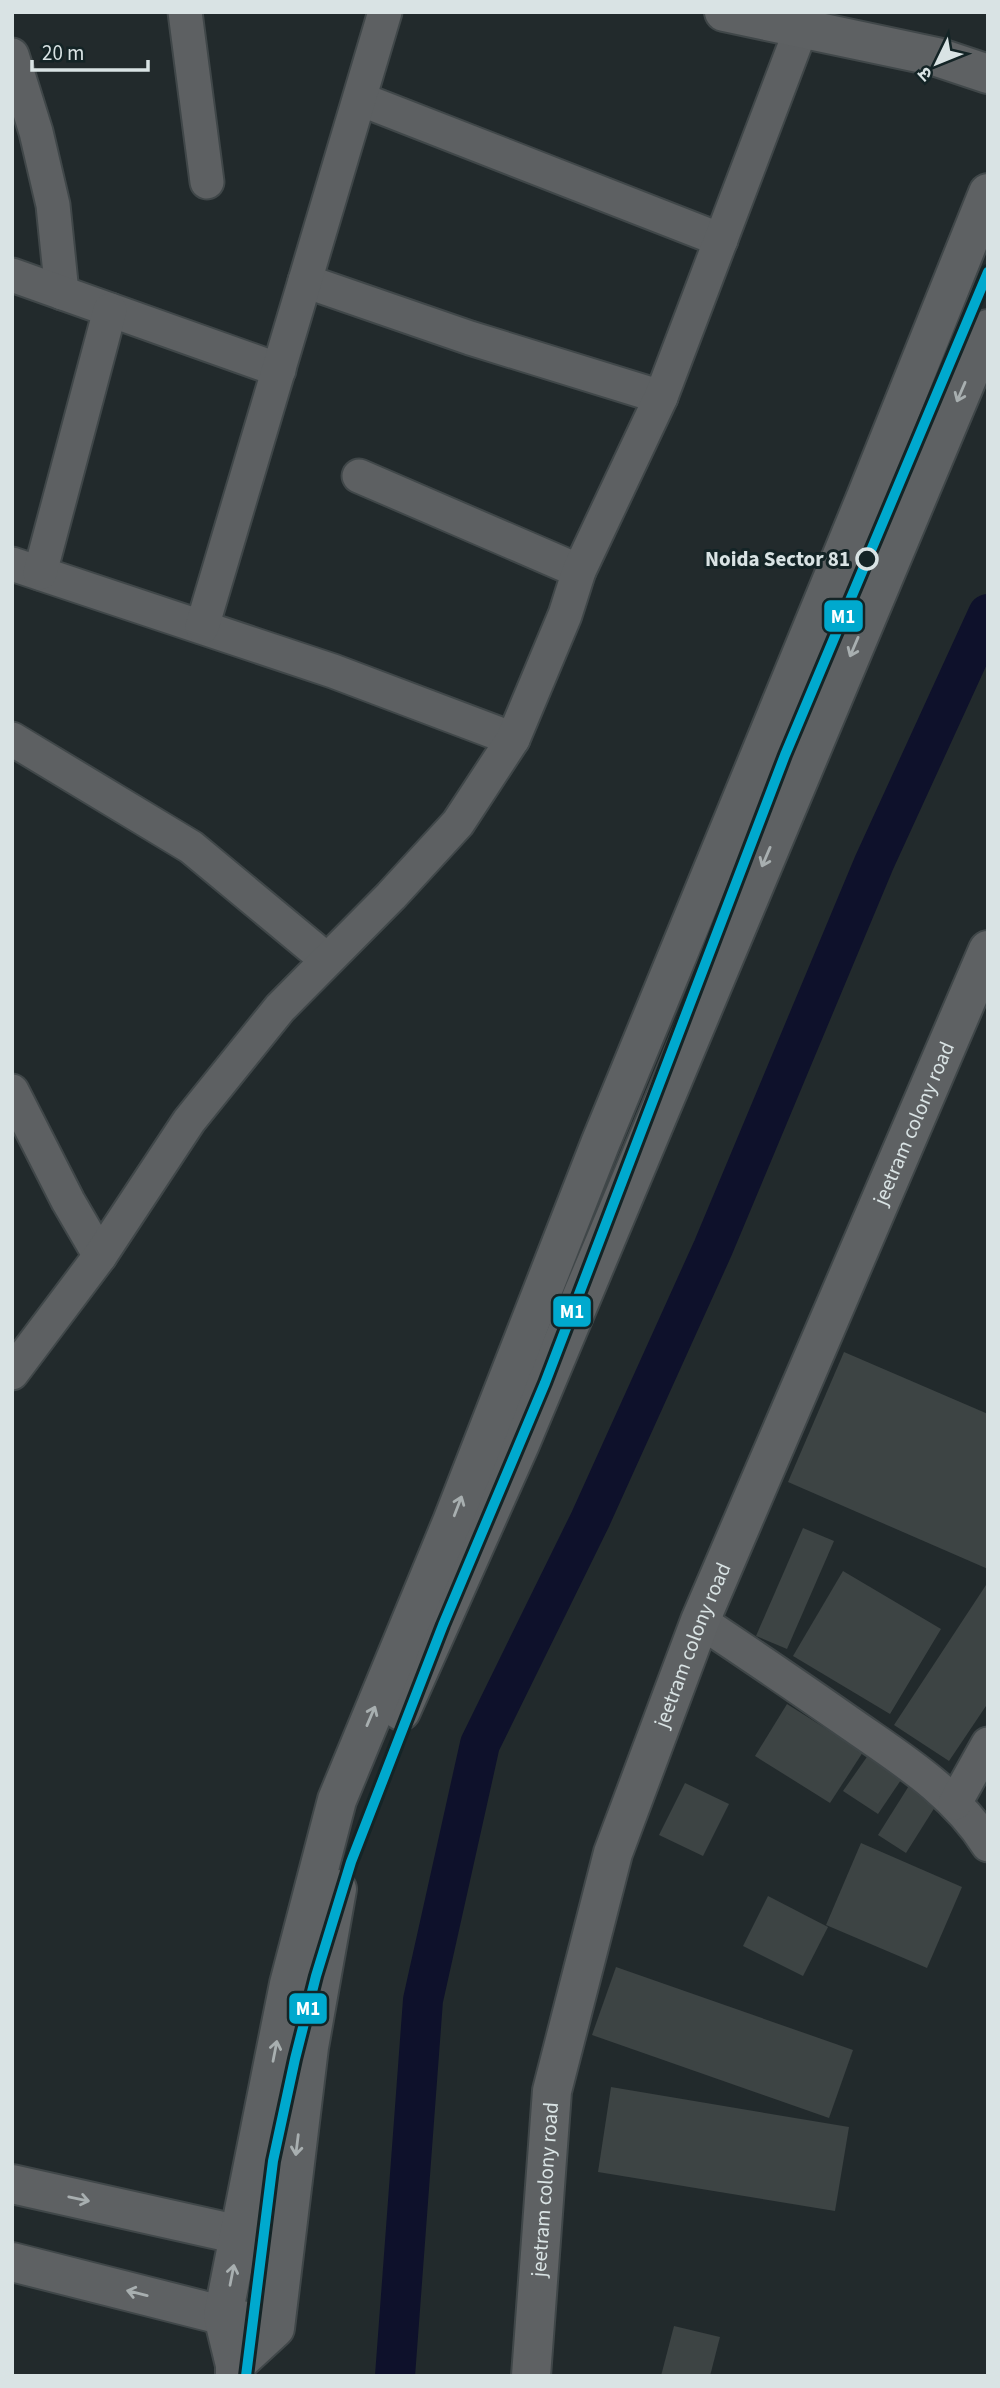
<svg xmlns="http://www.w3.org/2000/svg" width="1000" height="2388" font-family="'Source Sans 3','Noto Sans Devanagari',sans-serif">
  <rect width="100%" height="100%" fill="#222a2c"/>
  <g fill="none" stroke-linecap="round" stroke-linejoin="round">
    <polyline stroke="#0e112b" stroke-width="40" points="395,2376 423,2000 480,1744 590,1520 713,1248 874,863 988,614"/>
  </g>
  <g fill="#3d4444">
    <polygon points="844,1352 988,1414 988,1569 788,1482"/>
    <polygon points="803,1528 834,1541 787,1649 756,1636"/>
    <polygon points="843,1571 941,1629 890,1714 793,1656"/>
    <polygon points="988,1582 988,1703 949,1761 894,1725"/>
    <polygon points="787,1704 863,1752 830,1803 755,1756"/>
    <polygon points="869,1754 903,1777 878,1814 843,1791"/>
    <polygon points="912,1781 940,1799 906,1853 878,1835"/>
    <polygon points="685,1783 729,1804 703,1856 659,1835"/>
    <polygon points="861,1843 962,1887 927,1968 826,1925"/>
    <polygon points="768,1896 828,1927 803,1976 743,1946"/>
    <polygon points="616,1967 853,2050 829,2118 592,2035"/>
    <polygon points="611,2087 849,2127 835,2211 598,2172"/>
    <polygon points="674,2326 720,2337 710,2376 661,2376"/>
  </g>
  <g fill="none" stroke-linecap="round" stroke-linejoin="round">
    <defs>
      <g id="street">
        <polyline points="185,12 207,182"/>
        <polyline points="12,55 36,132 53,205 62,293"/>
        <polyline points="360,99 721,240"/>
        <polyline points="12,275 279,370"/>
        <polyline points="305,281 470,338 661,397"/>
        <polyline points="359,476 579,571"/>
        <polyline points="12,564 333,671 513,739"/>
        <polyline points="40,573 110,310"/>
        <polyline points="202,627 385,12"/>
        <polyline points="12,739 191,847 327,960"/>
        <polyline points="12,1091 68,1201 100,1256"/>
        <polyline points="12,1373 100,1256 189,1121 280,1008 391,896 458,823 513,739 565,615 579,571 661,397 801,29"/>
        <path d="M700,1621C751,1655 801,1689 851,1724C901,1759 955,1792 988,1845"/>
        <polyline points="955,1803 988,1744"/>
      </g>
      <g id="secondary">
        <polyline points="724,12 937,57 988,74"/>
        <polyline points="401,1711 520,1444 988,329"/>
        <polyline points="12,2184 263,2240"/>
        <polyline points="12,2262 249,2322"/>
        <polyline points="235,2365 275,2328 309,2047 337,1889"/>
        <polyline points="235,2376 235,2365 223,2316 289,1984 337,1800 452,1522 600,1144 866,497 988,193"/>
        <path id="s1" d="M531,2376L552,2091L613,1853L700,1621L988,950"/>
      </g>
    </defs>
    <use href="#street" stroke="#404749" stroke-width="37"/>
    <use href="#secondary" stroke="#404749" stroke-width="42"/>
    <use href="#street" stroke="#5d6062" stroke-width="33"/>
    <use href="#secondary" stroke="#5e6163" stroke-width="38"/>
    <defs>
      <polyline id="metro-1" points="246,2376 273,2161 295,2059 316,1976 351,1862 443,1625 545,1383 785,755 988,272"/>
    </defs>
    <use href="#metro-1" stroke="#142426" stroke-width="16"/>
    <use href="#metro-1" stroke="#00a9ce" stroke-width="10"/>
  </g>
  <defs><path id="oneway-shaft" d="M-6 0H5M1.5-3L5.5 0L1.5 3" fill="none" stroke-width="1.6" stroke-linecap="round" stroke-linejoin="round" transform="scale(1.75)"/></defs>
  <g stroke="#a8afb0">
    <use href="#oneway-shaft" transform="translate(961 392) rotate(113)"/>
    <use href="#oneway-shaft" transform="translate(854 647) rotate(113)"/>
    <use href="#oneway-shaft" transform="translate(766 857) rotate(113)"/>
    <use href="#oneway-shaft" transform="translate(458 1506) rotate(-69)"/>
    <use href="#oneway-shaft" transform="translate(371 1716) rotate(-67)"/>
    <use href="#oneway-shaft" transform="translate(275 2051) rotate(-79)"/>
    <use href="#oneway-shaft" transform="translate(297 2145) rotate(97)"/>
    <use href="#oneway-shaft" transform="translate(79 2199) rotate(12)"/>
    <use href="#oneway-shaft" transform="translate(232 2275) rotate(-79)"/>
    <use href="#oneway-shaft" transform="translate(137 2293) rotate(-166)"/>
  </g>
  <circle fill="#142426" stroke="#d9e3e4" stroke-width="3.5" cx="867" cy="559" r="10"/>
  <g text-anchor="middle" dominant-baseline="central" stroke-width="6" stroke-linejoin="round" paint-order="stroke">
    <g font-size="21" font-weight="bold" fill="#d9e3e4" stroke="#142426" text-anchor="end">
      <text x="850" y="559">Noida Sector 81</text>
    </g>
    <g font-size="21" fill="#d9e3e4" stroke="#142426">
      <text stroke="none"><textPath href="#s1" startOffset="1321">jeetram colony road</textPath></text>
      <text stroke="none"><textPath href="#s1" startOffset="754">jeetram colony road</textPath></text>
      <text stroke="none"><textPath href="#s1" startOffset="187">jeetram colony road</textPath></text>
    </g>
  </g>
  <g stroke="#142426" stroke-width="2.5">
    <rect x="823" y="599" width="41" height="34" rx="7" fill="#00a9ce"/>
    <rect x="552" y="1295" width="40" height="33" rx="7" fill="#00a9ce"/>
    <rect x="288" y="1992" width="40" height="33" rx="7" fill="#00a9ce"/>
  </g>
  <g font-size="19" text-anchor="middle" font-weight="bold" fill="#fff">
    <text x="843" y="623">M1</text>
    <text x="572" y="1318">M1</text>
    <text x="308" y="2015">M1</text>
  </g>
  <rect width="1000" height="2388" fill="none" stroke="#d9e3e4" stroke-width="28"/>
  <g transform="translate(937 63) rotate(227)" stroke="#142426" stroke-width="5" paint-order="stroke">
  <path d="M0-5L12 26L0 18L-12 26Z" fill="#d9e3e4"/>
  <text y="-10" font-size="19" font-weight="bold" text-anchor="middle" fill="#d9e3e4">उ</text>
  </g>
  <path d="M32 60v10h116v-10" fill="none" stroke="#d9e3e4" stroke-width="3.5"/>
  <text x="42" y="60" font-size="21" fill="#d9e3e4" stroke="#142426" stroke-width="5" paint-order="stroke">20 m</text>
</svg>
